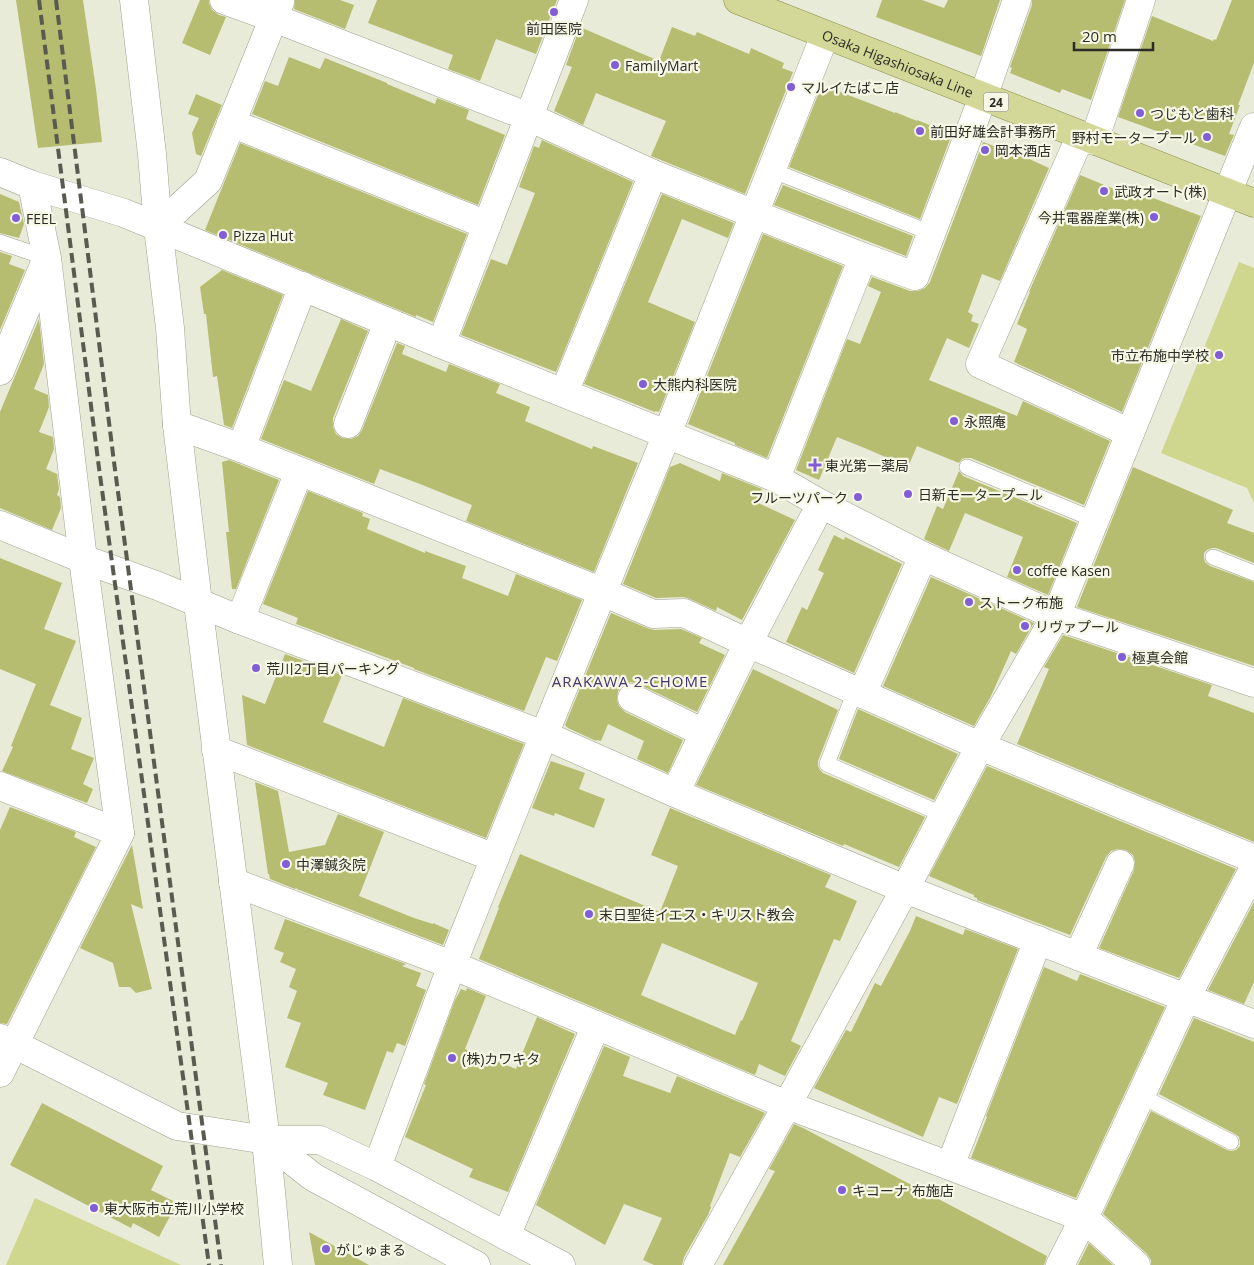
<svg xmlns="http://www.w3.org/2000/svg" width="1254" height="1265" font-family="'Open Sans','Noto Sans JP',sans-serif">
  <rect width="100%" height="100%" fill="#e8ebd7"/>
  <g fill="#cfd68e">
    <polygon points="1239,262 1254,268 1254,503 1247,488 1161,453"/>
    <polygon points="35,1198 181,1265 6,1265"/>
  </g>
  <g fill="#b6bd70" fill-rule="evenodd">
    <polygon points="16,0 83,0 96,89 102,142 38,148"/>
    <polygon points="200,0 209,0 209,3 212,10 219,15 226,17 210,55 182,43"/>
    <polygon points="295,0 340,0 354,5 345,29 294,9"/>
    <polygon points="377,0 557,0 536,54 496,39 480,81 448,69 453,55 368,23"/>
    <polygon points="882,0 922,0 944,8 948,0 1000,0 981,56 876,17"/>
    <polygon points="1032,0 1125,0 1091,100 1062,89 1060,93 1010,73 1012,68 1010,67 1032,5"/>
    <polygon points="1232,0 1254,0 1254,63 1238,105 1240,105 1229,134 1234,135 1225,156 1118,117 1152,16 1213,41 1214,39 1216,40"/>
    <polygon points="580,27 659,61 672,27 695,36 697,32 749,54 751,48 784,63 782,68 793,72 745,194 651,156 666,121 596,93 583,125 554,111 572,67 566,65"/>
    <polygon points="289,57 320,69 325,58 387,83 387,84 435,104 437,98 469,110 466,119 505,135 478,205 252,114 265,81 278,86"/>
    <polygon points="822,85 895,113 895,112 917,121 917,120 952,134 920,219 789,167"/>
    <polygon points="196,94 222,105 201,156 196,154 192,133 199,118 188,114"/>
    <polygon points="542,140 633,182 556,372 461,335 491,259 507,265 535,193 519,187 534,146 539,148"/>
    <polygon points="983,142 1027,158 1049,168 1000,281 982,274 968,312 973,315 971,321 979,324 969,348 947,338 929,380 1017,416 1023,401 1110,441 1084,505 971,458 965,458 962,459 959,463 917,446 908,467 867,449 837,437 819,480 796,470 847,339 860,344 881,292 868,286 872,277 910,291 918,291 925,288 930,282"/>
    <polygon points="240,143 467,234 433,322 416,315 416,317 205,230"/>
    <polygon points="1080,175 1114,189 1115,188 1143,199 1145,195 1201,216 1122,412 1014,362 1027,329 1017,324 1030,292 1029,292"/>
    <polygon points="783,185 913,236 906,256 774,205"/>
    <polygon points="0,194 19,202 24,224 19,238 0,233"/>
    <polygon points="662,194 734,223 728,238 682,219 648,302 695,322 659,412 655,411 655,412 584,384"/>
    <polygon points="763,234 843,266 767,458 735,445 735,443 688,424"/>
    <polygon points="0,252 12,256 9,264 25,270 0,330"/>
    <polygon points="222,270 283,295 232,428 224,425 217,376 213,377 206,314 204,314 200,287"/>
    <polygon points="39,319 44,364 34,389 48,395 49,407 39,432 53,437 54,449 46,469 57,474 59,489 57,495 60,497 61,508 52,530 0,508 0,412"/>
    <polygon points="341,319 368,331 333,418 333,427 336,434 342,438 351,439 358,436 362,430 397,343 405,346 402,354 446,372 449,364 500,384 496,393 530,407 525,421 592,449 593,446 638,463 594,572 466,521 472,505 420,484 380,469 374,484 261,439 284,380 311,391"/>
    <polygon points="229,460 279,480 236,589 232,589 226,532 229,532 222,462"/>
    <polygon points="680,463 720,481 722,473 762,489 756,502 795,520 742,620 717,607 716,611 690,599 684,597 656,598 623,584 670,467"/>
    <polygon points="1133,467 1233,510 1227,523 1254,533 1254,563 1216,548 1212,548 1207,550 1204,553 1204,558 1205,562 1210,566 1254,582 1254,666 1077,607"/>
    <polygon points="959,471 963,476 1077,523 1048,595 1007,577 1023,537 965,513 949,551 924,539 937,506 943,509"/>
    <polygon points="308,491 363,513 362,516 370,519 367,529 425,553 425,551 466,566 462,578 508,596 516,574 582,600 557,661 546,657 524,711 414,669 414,668 296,624 298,618 263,604"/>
    <polygon points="834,535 844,540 845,537 902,564 854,673 786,642 802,607 807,610 824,573 818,570"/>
    <polygon points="0,558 62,583 44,629 76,641 50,705 82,718 71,749 94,758 83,784 93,789 87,803 2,771 13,747 11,746 36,684 0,669"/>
    <polygon points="931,577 1034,623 1016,654 1011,651 991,696 974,726 883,686"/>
    <polygon points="611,613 647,628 654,630 681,629 702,638 699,643 725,655 697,712 638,684 631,682 624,685 618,691 617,700 619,706 625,712 683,740 668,773 637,759 644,741 608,724 601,741 596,740 596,741 568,728 565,725"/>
    <polygon points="1063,635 1212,685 1208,696 1254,713 1254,842 1017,744 1049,669 1044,667"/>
    <polygon points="285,654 342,675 323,722 384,747 403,698 524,744 486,838 247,745 242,695 265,704"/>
    <polygon points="753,669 838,710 818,761 818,766 820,770 823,773 925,817 899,867 844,844 843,846 696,785"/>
    <polygon points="858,709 958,754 934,800 839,759"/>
    <polygon points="551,761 585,773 579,789 605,799 594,828 555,813 554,816 532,808"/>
    <polygon points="987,766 1236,869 1179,978 1099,948 1134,870 1135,862 1133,855 1126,850 1118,849 1111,851 1106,857 1070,935 977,900 977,898 974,897 974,895 929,876"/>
    <polygon points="255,782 278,791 289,852 325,845 338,814 384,832 359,896 414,918 433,924 433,923 449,930 443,945 297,889 297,888 295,889 270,879 269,874 268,874"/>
    <polygon points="10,807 76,832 74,837 96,847 7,1024 0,1023 0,830"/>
    <path d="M670,808L831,875L825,887L857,901L840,941L834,939L791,1041L801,1046L785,1076L759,1064L755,1075L479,959L499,908L498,907L520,854L660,912L678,866L651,855ZM662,943L758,983L742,1021L741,1020L735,1035L641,995Z"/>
    <polygon points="132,845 143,909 131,904 152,989 136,993 130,987 119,987 113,963 80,948"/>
    <polygon points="1254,902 1254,982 1244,1004 1208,990"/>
    <polygon points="916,916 963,935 965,929 1018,949 957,1104 939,1097 923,1137 814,1088 846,1030 851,1032 875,983 881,986 910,931"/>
    <polygon points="285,919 406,964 402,966 421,973 416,986 426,990 405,1046 397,1043 393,1053 387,1051 365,1110 323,1095 328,1083 285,1067 301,1023 287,1018 297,991 289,987 296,969 280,962 284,953 274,949"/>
    <polygon points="1044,967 1077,981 1080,974 1165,1007 1076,1198 971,1158 987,1117 986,1116"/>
    <polygon points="467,988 486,996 465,1049 516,1069 537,1017 575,1034 508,1192 469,1177 473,1169 405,1137 426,1085 424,1084 455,1000 461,989 466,991"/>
    <polygon points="1194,1018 1254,1042 1254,1265 1151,1265 1151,1260 1146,1253 1103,1214 1151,1111 1227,1150 1231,1151 1236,1150 1240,1146 1240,1141 1239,1137 1235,1134 1159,1094"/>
    <polygon points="604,1046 630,1057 623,1076 670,1093 677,1076 765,1113 740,1157 730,1153 710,1206 711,1207 708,1215 684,1257 682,1265 654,1265 643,1260 662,1218 624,1204 605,1245 536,1205"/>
    <polygon points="42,1103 163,1166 151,1190 177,1203 159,1237 133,1223 131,1228 10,1165"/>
    <polygon points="794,1124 803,1128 1047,1256 1044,1265 723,1265 775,1171 769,1169"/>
    <polygon points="309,1232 369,1265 315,1265"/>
    <polygon points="1089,1243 1113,1265 1078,1265"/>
  </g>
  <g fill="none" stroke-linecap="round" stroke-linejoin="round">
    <defs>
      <g id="lane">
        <polyline points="771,170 931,233"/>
        <polyline points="0,242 47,258"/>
        <polyline points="967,467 1095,520"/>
        <polyline points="1213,557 1254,573"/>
        <polyline points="855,691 827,764 944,815"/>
        <polyline points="1141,1096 1231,1142"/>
      </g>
      <g id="street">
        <polyline points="224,0 274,18 529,117 653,174 863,257 776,478"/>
        <polyline points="231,123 487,225"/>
        <polyline points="1081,135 980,364 1130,433"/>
        <polyline points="1094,141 1141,0"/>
        <polyline points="0,172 32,185 124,213 441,344 776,478 821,504 923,556 1056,616 1254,683"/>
        <polyline points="158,227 208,181 280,2"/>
        <polyline points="863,257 915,276 983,97 1017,0"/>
        <polyline points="303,286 241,448 603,592 653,614 684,613 748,643 980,746 1254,859"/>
        <polyline points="441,344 574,0"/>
        <polyline points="0,371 46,260"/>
        <polyline points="564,393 653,174"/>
        <polyline points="348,424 388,322"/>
        <polyline points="177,425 241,448"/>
        <polyline points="0,525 83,559 158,586 240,620 544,735 675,793 905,889 1186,998 1254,1024"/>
        <polyline points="240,620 299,472"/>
        <polyline points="862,694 923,556"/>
        <polyline points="632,698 704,733"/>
        <polyline points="216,750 495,858"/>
        <polyline points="0,786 120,833"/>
        <polyline points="675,793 748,643 821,504"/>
        <polyline points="233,882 452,965 787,1105 950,1166 1084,1218 1136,1265"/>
        <polyline points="1078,956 1120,864"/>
        <polyline points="0,1038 14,1044 177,1126 266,1140"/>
        <polyline points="0,1073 120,833 83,559 47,258 32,185"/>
        <polyline points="950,1166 1038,940"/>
        <polyline points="377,1167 452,965 544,735 667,434 825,35"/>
        <polyline points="506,1236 596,1025"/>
        <polyline points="698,1265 787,1105 905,889 980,746 1056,616 1254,127"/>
        <polyline points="1060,1265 1084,1218 1186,998 1254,868"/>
      </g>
      <g id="secondary">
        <polyline points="134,0 152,154 158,227 170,328 177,425 198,603 266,1140 278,1265"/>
        <polyline points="266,1140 320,1140 377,1167 561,1265"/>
        <polyline points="266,1140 313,1177 476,1265"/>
      </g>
      <g id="primary">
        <path id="s1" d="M738,0L1254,203"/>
      </g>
    </defs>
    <use href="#lane" stroke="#a0a290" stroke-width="16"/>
    <use href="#street" stroke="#a0a290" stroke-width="29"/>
    <use href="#secondary" stroke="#a0a290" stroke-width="29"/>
    <use href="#primary" stroke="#858b43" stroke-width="29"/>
    <use href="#lane" stroke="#fff" stroke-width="15"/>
    <use href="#street" stroke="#fff" stroke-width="28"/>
    <use href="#secondary" stroke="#fff" stroke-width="28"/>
    <use href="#primary" stroke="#d3d898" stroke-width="28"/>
    <g stroke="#595b50" stroke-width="4" stroke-dasharray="10 5" stroke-linecap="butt">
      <polyline points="39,0 99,468 209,1265"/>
      <polyline points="56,0 114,462 221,1265"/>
    </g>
  </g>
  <g fill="#815ed8" stroke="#f6f8e5" stroke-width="2">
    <circle cx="554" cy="12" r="5"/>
    <circle cx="615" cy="65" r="5"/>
    <circle cx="791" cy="87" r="5"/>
    <circle cx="1140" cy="113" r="5"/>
    <circle cx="920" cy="131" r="5"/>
    <circle cx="1207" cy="137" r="5"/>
    <circle cx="985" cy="150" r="5"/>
    <circle cx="1104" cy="191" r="5"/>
    <circle cx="1154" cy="217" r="5"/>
    <circle cx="16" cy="218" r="5"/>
    <circle cx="223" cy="235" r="5"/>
    <circle cx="1219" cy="355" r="5"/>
    <circle cx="643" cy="384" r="5"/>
    <circle cx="954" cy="421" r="5"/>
    <path d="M812.5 457.5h5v5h5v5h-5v5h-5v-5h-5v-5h5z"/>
    <circle cx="908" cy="494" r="5"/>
    <circle cx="858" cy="497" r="5"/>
    <circle cx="1017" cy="570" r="5"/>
    <circle cx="969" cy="602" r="5"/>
    <circle cx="1025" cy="626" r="5"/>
    <circle cx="1122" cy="657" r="5"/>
    <circle cx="256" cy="668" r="5"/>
    <circle cx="286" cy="864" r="5"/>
    <circle cx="589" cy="914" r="5"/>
    <circle cx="452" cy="1058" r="5"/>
    <circle cx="842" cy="1190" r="5"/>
    <circle cx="94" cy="1208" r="5"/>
    <circle cx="326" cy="1249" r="5"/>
  </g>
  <g text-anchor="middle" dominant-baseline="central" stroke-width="4.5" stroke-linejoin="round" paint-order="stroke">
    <rect fill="#f6f8e5" stroke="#68695f" stroke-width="1" x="983.5" y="92.5" width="25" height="19" rx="4"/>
    <g font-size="12" font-weight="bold" fill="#2b2c25">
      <text x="996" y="102">24</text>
    </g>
    <g font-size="14" fill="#2b2c25" stroke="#f6f8e5" text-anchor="start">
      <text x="554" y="28" text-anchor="middle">前田医院</text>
      <text x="625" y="65">FamilyMart</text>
      <text x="801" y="87">マルイたばこ店</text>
      <text x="1150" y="113">つじもと歯科</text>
      <text x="930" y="131">前田好雄会計事務所</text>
      <text x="1197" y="137" text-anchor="end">野村モータープール</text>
      <text x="995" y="150">岡本酒店</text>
      <text x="1114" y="191">武政オート(株)</text>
      <text x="1144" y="217" text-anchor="end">今井電器産業(株)</text>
      <text x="26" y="218">FEEL</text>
      <text x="233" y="235">Pizza Hut</text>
      <text x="1209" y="355" text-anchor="end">市立布施中学校</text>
      <text x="653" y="384">大熊内科医院</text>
      <text x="964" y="421">永照庵</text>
      <text x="825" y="465">東光第一薬局</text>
      <text x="918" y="494">日新モータープール</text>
      <text x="848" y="497" text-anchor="end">フルーツパーク</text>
      <text x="1027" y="570">coffee Kasen</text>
      <text x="979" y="602">ストーク布施</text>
      <text x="1035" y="626">リヴァプール</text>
      <text x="1132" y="657">極真会館</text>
      <text x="266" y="668">荒川2丁目パーキング</text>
      <text x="296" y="864">中澤鍼灸院</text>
      <text x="599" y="914">末日聖徒イエス・キリスト教会</text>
      <text x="462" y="1058">(株)カワキタ</text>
      <text x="852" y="1190">キコーナ 布施店</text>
      <text x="104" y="1208">東大阪市立荒川小学校</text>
      <text x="336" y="1249">がじゅまる</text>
    </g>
    <g font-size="14" fill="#2b2c25" stroke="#f6f8e5">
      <text stroke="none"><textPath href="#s1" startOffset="172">Osaka Higashiosaka Line</textPath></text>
    </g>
    <g font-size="15" letter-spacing="1" fill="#443470" stroke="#f6f8e5">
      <text x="630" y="681">ARAKAWA 2-CHOME</text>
    </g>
  </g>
  <path d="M1074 42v8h79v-8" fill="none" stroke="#2b2c25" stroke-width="2.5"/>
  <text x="1082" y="42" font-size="15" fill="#2b2c25" stroke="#f6f8e5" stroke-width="4" paint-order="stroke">20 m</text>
</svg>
